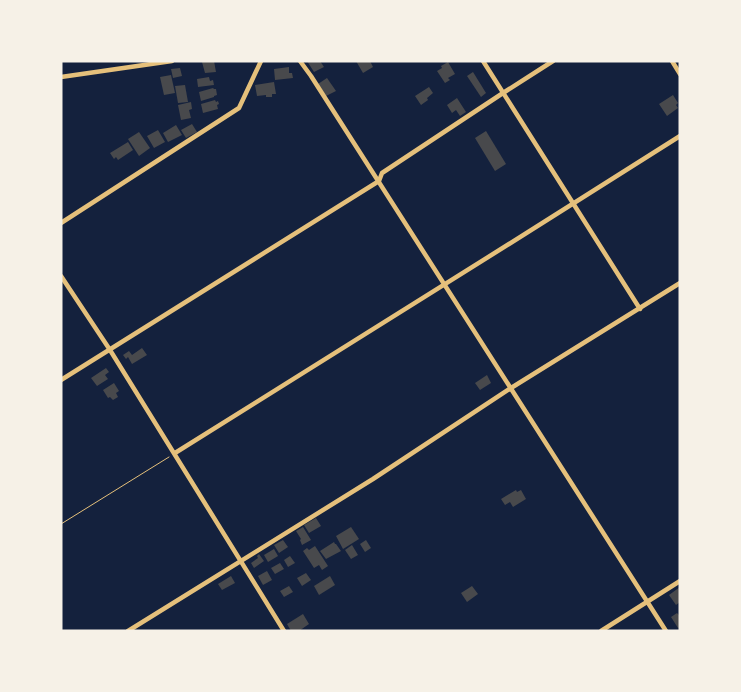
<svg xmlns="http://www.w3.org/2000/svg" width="741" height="692" font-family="Raleway,sans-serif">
  <rect width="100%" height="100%" fill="#14213d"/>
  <g fill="#48494c">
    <polygon points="214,61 216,72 205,73 202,62"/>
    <polygon points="307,61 320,61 324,67 314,72"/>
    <polygon points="356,61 370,61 373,67 363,73"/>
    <polygon points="448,62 455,74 448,78 450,80 445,83 437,71 442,68 441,66"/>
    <polygon points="289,67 289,73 292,73 293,78 275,80 274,69"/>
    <polygon points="180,68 182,76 173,78 171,69"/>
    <polygon points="473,72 486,93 481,97 467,76"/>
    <polygon points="171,75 175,93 164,95 160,77"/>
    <polygon points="209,77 210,81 213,80 214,85 198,87 197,79"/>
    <polygon points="327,78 336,91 326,96 318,84"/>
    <polygon points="274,82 276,94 272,94 272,97 266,97 266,95 257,96 255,85"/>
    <polygon points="185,85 188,102 178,103 175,86"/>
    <polygon points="429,87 433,93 427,98 428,100 421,105 415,96"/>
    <polygon points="213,88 214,89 216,89 217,95 214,96 214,97 201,101 199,92"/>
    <polygon points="673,95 678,103 676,105 678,108 667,116 659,104"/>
    <polygon points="457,98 466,112 460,116 456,110 452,113 447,105"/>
    <polygon points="215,100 216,102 218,101 219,104 217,105 218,109 203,113 201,104"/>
    <polygon points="191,102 192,109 189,110 191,118 181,120 178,105"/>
    <polygon points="192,124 197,132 186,138 181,130"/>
    <polygon points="176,125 182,135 168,142 163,133"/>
    <polygon points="158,130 165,142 154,148 147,136"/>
    <polygon points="486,131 506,164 495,171 475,138"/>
    <polygon points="139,132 150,148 139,156 128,139"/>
    <polygon points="128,142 133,150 118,160 116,157 114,159 110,153"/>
    <polygon points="142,348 147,355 132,364 128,357 126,359 123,355 129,351 132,355"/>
    <polygon points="106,368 109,372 105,375 108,379 97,386 91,378"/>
    <polygon points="487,375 491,383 480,390 475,383"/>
    <polygon points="114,383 119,391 116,393 118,397 113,400 110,397 108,398 103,390"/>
    <polygon points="516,490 517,492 521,490 526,499 513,507 510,502 505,505 501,499"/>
    <polygon points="316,518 321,526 309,533 304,525"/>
    <polygon points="303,527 311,540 302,545 300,540 301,539 296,531"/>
    <polygon points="351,527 359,539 343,549 336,536"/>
    <polygon points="283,540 288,547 279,553 274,545"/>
    <polygon points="366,540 371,548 365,552 360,544"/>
    <polygon points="334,542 335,544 336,544 341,551 326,559 320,551"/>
    <polygon points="352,545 358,555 351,559 345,550"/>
    <polygon points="315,546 328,566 322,570 319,565 314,568 303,551 307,548 309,550"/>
    <polygon points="274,549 278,556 268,562 264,555"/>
    <polygon points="259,554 264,561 254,568 251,563 258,558 257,556"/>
    <polygon points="290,556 295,563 288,567 284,560"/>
    <polygon points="280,563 284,569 275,574 271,568"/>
    <polygon points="267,571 272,580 263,585 258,576"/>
    <polygon points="306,573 311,580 302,586 297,578"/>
    <polygon points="231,576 235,583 222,590 218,584"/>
    <polygon points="330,576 335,585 319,595 314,586"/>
    <polygon points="289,586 293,592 284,597 280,591"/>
    <polygon points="472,586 478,594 467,602 461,593"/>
    <polygon points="680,587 680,602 676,605 669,595"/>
    <polygon points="677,613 680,616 680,627 678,628 671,617"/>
    <polygon points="303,614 309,624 299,631 291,631 287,624"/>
  </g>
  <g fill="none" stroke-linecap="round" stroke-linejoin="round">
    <polyline stroke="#e5c07b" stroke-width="1" points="61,524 169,457"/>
    <g stroke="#e5c07b" stroke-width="4.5">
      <polyline points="300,61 311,76 666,631"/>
      <polyline points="483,61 640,309"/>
      <polyline points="672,61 680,74"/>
      <polyline points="61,77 172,61"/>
      <polyline points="61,223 239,108 261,61"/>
      <polyline points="61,276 110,350 284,631"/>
      <polyline points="61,380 379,181 382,173 503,93 553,61"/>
      <polyline points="175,453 509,244 680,136"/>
      <polyline points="128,631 373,479 511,388 680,283"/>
      <polyline points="601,631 680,581"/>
    </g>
  </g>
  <rect width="741" height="692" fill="none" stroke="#f6f1e7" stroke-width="125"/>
</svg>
